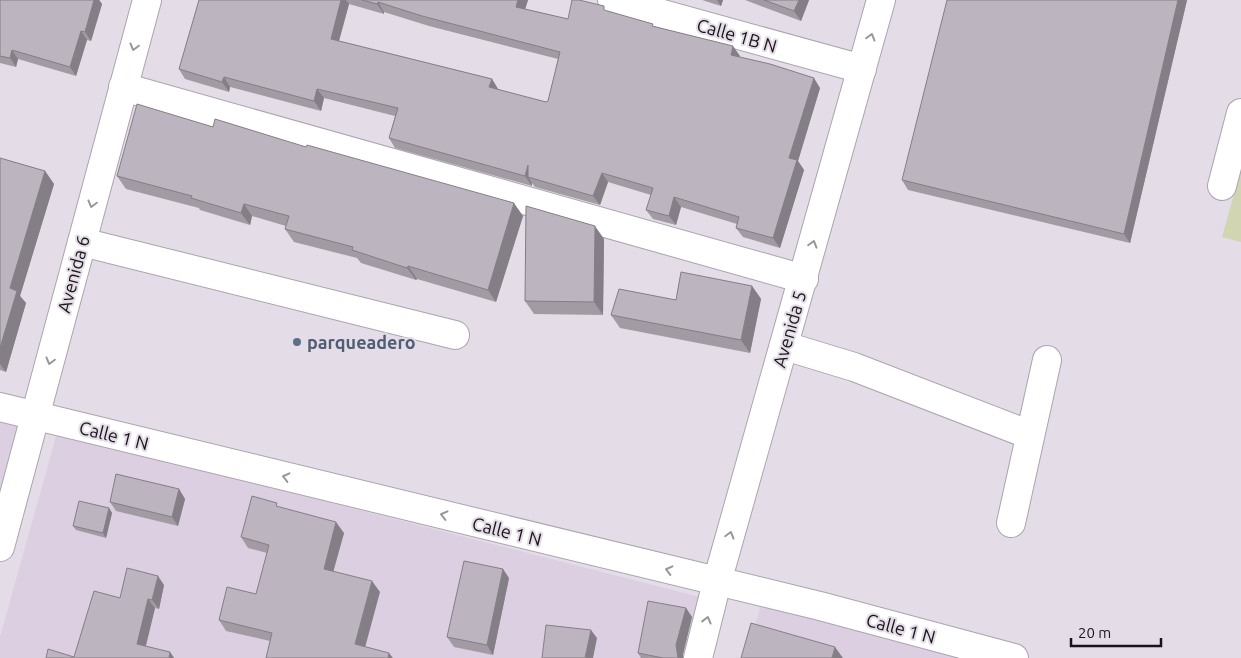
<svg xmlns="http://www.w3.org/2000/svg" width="1241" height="658" font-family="Ubuntu,sans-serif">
  <rect width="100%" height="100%" fill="#e4dce7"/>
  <g fill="#dbcfe1">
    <polygon points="0,415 21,421 0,499"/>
    <polygon points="57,433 712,600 696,658 0,658 0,637"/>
    <polygon points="762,601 977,658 746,658"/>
  </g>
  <polygon fill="#d1d5b1" points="1241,169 1241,242 1222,237"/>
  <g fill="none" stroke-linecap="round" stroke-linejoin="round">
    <defs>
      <g id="minor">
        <polyline points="612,0 862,69"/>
        <polyline points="123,87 804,279"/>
        <polyline points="1222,186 1241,113"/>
        <polyline points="82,242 455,335"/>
        <polyline points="785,346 854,367 1030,435"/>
        <polyline points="0,407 820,606 1014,658"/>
        <polyline points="1011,523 1047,360"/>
        <polyline points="0,547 147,0"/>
        <polyline points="698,658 717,582 881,0"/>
      </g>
    </defs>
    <use href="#minor" stroke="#aba4af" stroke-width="30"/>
    <use href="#minor" stroke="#fff" stroke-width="28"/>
  </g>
  <g fill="#a29ba4" fill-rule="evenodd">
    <polygon points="0,0 99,0 102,4 91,41 87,40 76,76 18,59 16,67 0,63"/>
    <path d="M199,0H528L525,9L568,19L608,11L740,56L739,57L820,88L798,161L804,170L780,248L743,237L736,228L737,224L681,207L676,225L653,219L646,210L651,195L608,182L600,205L535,187L532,183V186L395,148L389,138L395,116L324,98L321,111L230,87L229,92L185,79L179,69ZM349,4L384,14V12L429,26L558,59L548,101L546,102L498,90V89L492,79L339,41Z"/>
    <polygon points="702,0 723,0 721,6"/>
    <polygon points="745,0 809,0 801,21"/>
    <polygon points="1187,0 1130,243 908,190 902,180"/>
    <polygon points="213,127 523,216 496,302 417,279 416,280 361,263 357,258 294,242 285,229 286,226 252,216 250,225 200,210 199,208 126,189 117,176"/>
    <polygon points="0,158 45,171 54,184 20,296 26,303 6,372 0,370"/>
    <polygon points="604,239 603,315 534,314 525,301"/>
    <polygon points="752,286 761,299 750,353 620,328 611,315 676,300"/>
    <polygon points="179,489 185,499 178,526 116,511 110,502"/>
    <polygon points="281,507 344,533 333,571 380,592 270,641 226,631 219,620 256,594 267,553 248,548 241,537"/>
    <polygon points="109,508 112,513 106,538 76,530 73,526"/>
    <polygon points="509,578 493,655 454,647 447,637"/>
    <polygon points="164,585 159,609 155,608 145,646 170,652 174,658 46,658 74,657"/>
    <polygon points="686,608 692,617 683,654 683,658 641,658 638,653"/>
  </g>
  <g fill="#847e86">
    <polygon points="94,0 99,0 102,4 91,41 85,32"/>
    <polygon points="341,0 346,0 349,4 337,48 331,39"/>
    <polygon points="518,0 528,0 523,16 516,7"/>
    <polygon points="717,0 723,0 721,6"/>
    <polygon points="799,0 809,0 801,21 794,11"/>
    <polygon points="1178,0 1187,0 1130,243 1124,234"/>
    <polygon points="378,2 384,12 384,14 377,4"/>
    <polygon points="81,31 87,40 76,76 70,67"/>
    <polygon points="733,46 740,56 738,64 731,55"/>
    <polygon points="12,50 18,59 16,67 10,58"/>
    <polygon points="224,77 230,87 229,92 222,82"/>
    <polygon points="814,78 820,88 798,161 804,170 780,248 773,238 789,158"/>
    <polygon points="492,79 498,89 496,97 489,87"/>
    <polygon points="317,89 324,98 321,111 314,101"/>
    <polygon points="528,165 528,177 532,183 532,186 525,176"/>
    <polygon points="45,171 54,184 20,296 26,303 6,372 0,364 0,348 10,288"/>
    <polygon points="602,173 608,182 600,205 593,196"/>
    <polygon points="674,197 681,207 676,225 669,216"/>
    <polygon points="514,203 523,216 496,302 488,290"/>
    <polygon points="244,204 252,216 250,225 241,213"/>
    <polygon points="595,226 604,239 603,315 594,302"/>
    <polygon points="408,266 417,279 416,280 407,268"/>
    <polygon points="752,286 761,299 750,353 741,340"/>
    <polygon points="179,489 185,499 178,526 172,517"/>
    <polygon points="109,508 112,513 106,538 103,533"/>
    <polygon points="336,522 344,533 331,580 324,569"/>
    <polygon points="503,569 509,578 493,655 487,645"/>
    <polygon points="158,576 164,585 159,609 152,600"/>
    <polygon points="372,581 380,592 363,655 355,644"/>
    <polygon points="148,599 155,608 144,654 137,644"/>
    <polygon points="686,608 692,617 683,654 683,658 678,658 676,645"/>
    <polygon points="591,630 597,638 593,658 585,658"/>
    <polygon points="835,647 843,658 832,658"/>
    <polygon points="170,652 174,658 169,658"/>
    <polygon points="389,653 393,658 388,658"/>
  </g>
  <g fill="#bcb4bf" stroke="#847e86">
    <polygon points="0,0 94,0 85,32 81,31 70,67 12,50 10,58 0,56"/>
    <polygon points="199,0 341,0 331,39 492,79 489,87 546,102 548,101 560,52 422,16 378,2 377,4 362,0 518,0 516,7 568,19 572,0 579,0 604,6 604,10 653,24 652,26 733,46 731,55 770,64 814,78 789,158 797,160 773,238 736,228 739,217 674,197 669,216 646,210 653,188 602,173 593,196 528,177 528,165 525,176 389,138 398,108 317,89 314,101 224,77 222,82 179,69"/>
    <polygon points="764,0 799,0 794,11"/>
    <polygon points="947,0 1178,0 1124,234 902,180"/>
    <polygon points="137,104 213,127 215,119 306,147 307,145 514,203 488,290 408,266 407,268 352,250 353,247 285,229 289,216 244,204 241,213 191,198 192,196 117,176"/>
    <polygon points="0,158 45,171 10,288 17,291 0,348"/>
    <polygon points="526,206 595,226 594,302 525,301"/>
    <polygon points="681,272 752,286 741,340 611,315 619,289 676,300"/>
    <polygon points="116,474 179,489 172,517 110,502"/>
    <polygon points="252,496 277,503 276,506 336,522 324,569 372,581 355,644 389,653 388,658 266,658 272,633 219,620 227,587 256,594 269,545 241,537"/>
    <polygon points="79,501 109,508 103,533 73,526"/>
    <polygon points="464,561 503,569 487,645 447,637"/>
    <polygon points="127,568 158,576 152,600 148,599 137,644 170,652 169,658 46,658 48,649 74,657 94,591 120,598"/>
    <polygon points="648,601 686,608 676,645 678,658 663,658 638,653"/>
    <polygon points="751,623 835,647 832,658 741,658"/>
    <polygon points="546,625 591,630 585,658 542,658"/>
  </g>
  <defs><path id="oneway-chevron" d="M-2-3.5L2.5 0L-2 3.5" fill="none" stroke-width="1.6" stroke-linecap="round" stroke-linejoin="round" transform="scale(1.25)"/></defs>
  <g stroke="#979698">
    <use href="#oneway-chevron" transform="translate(871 37) rotate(-74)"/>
    <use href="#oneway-chevron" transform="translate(134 47) rotate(105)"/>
    <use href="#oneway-chevron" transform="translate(92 204) rotate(105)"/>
    <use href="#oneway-chevron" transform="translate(813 244) rotate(-74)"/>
    <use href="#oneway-chevron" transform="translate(50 361) rotate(105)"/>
    <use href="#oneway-chevron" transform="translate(286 477) rotate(-166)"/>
    <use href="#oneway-chevron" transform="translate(444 515) rotate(-166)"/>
    <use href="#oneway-chevron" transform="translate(730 535) rotate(-74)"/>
    <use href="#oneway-chevron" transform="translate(669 570) rotate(-166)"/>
    <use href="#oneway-chevron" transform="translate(707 620) rotate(-76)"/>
  </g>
  <circle fill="#5c6f8a" stroke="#e4dce7" stroke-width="2" cx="297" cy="342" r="5"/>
  <g text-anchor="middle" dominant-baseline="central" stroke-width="4" stroke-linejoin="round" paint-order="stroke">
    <g font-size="18" fill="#181519" stroke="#e4dce7">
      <text transform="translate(737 35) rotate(16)">Calle 1B N</text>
      <text transform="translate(73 274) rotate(-75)">Avenida 6</text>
      <text transform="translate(789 329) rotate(-74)">Avenida 5</text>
      <text transform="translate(114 435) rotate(14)">Calle 1 N</text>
      <text transform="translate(507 531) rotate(14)">Calle 1 N</text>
      <text transform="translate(901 628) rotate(15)">Calle 1 N</text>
    </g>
    <g font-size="18" font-weight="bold" fill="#4e5e75" stroke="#e4dce7" text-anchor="start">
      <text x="307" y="342">parqueadero</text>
    </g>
  </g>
  <path d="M1071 638v8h90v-8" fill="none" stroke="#181519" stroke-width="2.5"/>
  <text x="1078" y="638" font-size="15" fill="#181519" stroke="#e4dce7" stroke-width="4" paint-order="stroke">20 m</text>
</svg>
